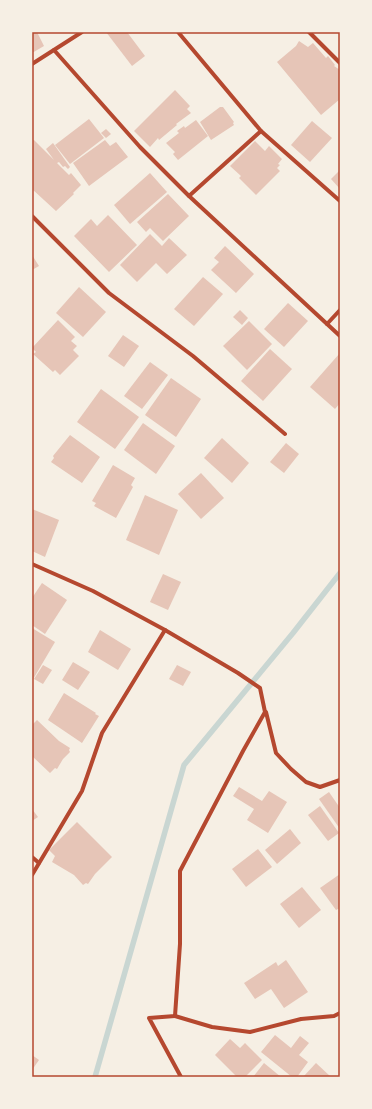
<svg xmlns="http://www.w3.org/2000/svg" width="372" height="1109" font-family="'PT Sans',sans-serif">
  <rect width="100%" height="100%" fill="#f6efe4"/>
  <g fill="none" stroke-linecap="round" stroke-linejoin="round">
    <polyline stroke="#c9d6d2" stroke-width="5.5" points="95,1077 184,765 293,633 340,573"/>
  </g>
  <g fill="#e6c5b7">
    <polygon points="32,32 37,32 44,46 32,53"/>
    <polygon points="106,32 127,32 145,56 132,66"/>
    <polygon points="299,41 308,47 313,43 326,58 328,56 335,65 334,66 340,70 340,99 321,115 277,62 296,46"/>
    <polygon points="175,90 190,106 187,109 191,113 176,124 177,125 159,140 158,138 150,147 134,131"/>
    <polygon points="220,107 223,107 234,122 233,123 234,125 211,140 200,122"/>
    <polygon points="89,119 104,138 70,164 55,145"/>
    <polygon points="196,120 208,136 178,160 173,154 175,152 166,143 179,133 177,131 184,126 185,128"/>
    <polygon points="312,121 332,138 310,162 291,145"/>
    <polygon points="106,129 111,134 106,138 101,133"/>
    <polygon points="32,140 34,140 54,160 46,149 53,143 70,167 68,169 65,166 63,167 59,162 57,163 69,175 71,173 81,185 73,193 74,194 56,211 32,189"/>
    <polygon points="105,140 110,146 116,142 128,157 89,186 73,163"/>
    <polygon points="255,141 265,151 269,146 282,159 278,164 280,165 277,168 280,171 256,195 239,178 241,176 230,166"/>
    <polygon points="340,170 340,189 331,179"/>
    <polygon points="150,173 167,192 130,224 114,205"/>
    <polygon points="168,194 189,216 163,241 150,228 146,232 137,222"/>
    <polygon points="108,215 137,245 109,272 74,236 91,219 97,226"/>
    <polygon points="150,234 162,246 169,238 187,255 167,274 156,263 137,282 120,265"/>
    <polygon points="225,246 254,274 236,293 211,270 219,262 214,258"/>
    <polygon points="32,255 39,266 32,270"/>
    <polygon points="203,277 223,294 194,326 174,309"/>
    <polygon points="79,287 106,312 83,337 56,313"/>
    <polygon points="288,303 308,321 284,347 264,329"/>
    <polygon points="240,310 248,318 242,325 233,317"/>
    <polygon points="58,320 75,337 71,341 77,346 73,350 79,356 60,375 55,370 53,372 33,354 36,352 32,348"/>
    <polygon points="249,321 272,344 247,370 223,346"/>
    <polygon points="123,335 139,346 124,367 108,356"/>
    <polygon points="270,349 292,369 263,401 241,381"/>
    <polygon points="340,353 340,403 335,409 310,387"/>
    <polygon points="150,362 168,375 142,409 124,396"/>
    <polygon points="171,378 201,399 176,437 145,415"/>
    <polygon points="101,389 139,417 115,449 77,422"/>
    <polygon points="143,423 175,446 156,474 124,450"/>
    <polygon points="70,435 100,457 82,483 51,462 54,458 53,456"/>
    <polygon points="222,438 249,463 232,483 204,458"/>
    <polygon points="286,443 299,454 284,473 270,462"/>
    <polygon points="113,465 135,478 131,485 133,487 116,518 94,506 96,503 92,501"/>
    <polygon points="201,473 224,498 201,519 178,494"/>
    <polygon points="145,495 178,510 159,555 126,540"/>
    <polygon points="32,509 59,520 45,557 32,551"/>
    <polygon points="163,574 181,582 168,610 150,602"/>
    <polygon points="42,583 67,600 45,634 32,625 32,598"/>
    <polygon points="32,628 55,642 32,681"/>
    <polygon points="100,630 131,649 118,670 88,652"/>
    <polygon points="73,662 90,672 78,690 62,680"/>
    <polygon points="43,665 52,670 43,684 34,679"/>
    <polygon points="177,665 191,672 183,686 169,679"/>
    <polygon points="64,693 96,713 95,714 99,716 82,743 48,720"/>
    <polygon points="37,720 59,741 70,748 69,750 70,752 63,759 57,769 55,768 50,773 32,756 32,725"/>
    <polygon points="239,787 262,801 269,791 287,802 268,833 247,820 254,809 233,796"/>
    <polygon points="329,792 340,808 340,829 319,799"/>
    <polygon points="320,806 339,833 328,841 308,815"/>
    <polygon points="32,809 38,817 32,821"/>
    <polygon points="77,822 112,857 95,874 88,884 86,883 83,885 74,875 52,862 55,856 49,850"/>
    <polygon points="290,829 301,843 277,864 265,850"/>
    <polygon points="258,849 272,867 246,887 232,869"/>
    <polygon points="340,874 340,908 336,910 320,888"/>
    <polygon points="302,887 321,910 299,928 280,904"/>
    <polygon points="286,960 308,992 284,1008 271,989 255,999 244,983 276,962 278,966"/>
    <polygon points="275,1035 291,1048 300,1036 309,1043 299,1055 308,1062 297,1077 292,1077 261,1052"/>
    <polygon points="230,1039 240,1048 245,1043 262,1060 245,1077 237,1077 215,1055"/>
    <polygon points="32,1055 39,1060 32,1070"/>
    <polygon points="264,1063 281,1077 253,1077"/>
    <polygon points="316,1063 331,1077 303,1077"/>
  </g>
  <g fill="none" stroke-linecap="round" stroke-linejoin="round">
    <g stroke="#b5482f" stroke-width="4">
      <polyline points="178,32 261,131 340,201"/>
      <polyline points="309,32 340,63"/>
      <polyline points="54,50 140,147 189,196 340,336"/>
      <polyline points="32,64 82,32"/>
      <polyline points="189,196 261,131"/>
      <polyline points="32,216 109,293 193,356 285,434"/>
      <polyline points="327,324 340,310"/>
      <polyline points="32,564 93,591 165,630 238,673 260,688 265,712 243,751 180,871 180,944 175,1016 149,1018 181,1077"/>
      <polyline points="266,712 276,753 291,769 306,782 320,787 340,780"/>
      <polyline points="32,857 39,863"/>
      <polyline points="32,875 82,791 102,733 165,630"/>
      <polyline points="175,1016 212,1027 250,1032 301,1019 334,1016 340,1013"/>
    </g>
  </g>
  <rect width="372" height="1109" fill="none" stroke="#f6efe4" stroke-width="66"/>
  <rect x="33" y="33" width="306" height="1043" fill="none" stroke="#b5482f" stroke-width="1.5"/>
</svg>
